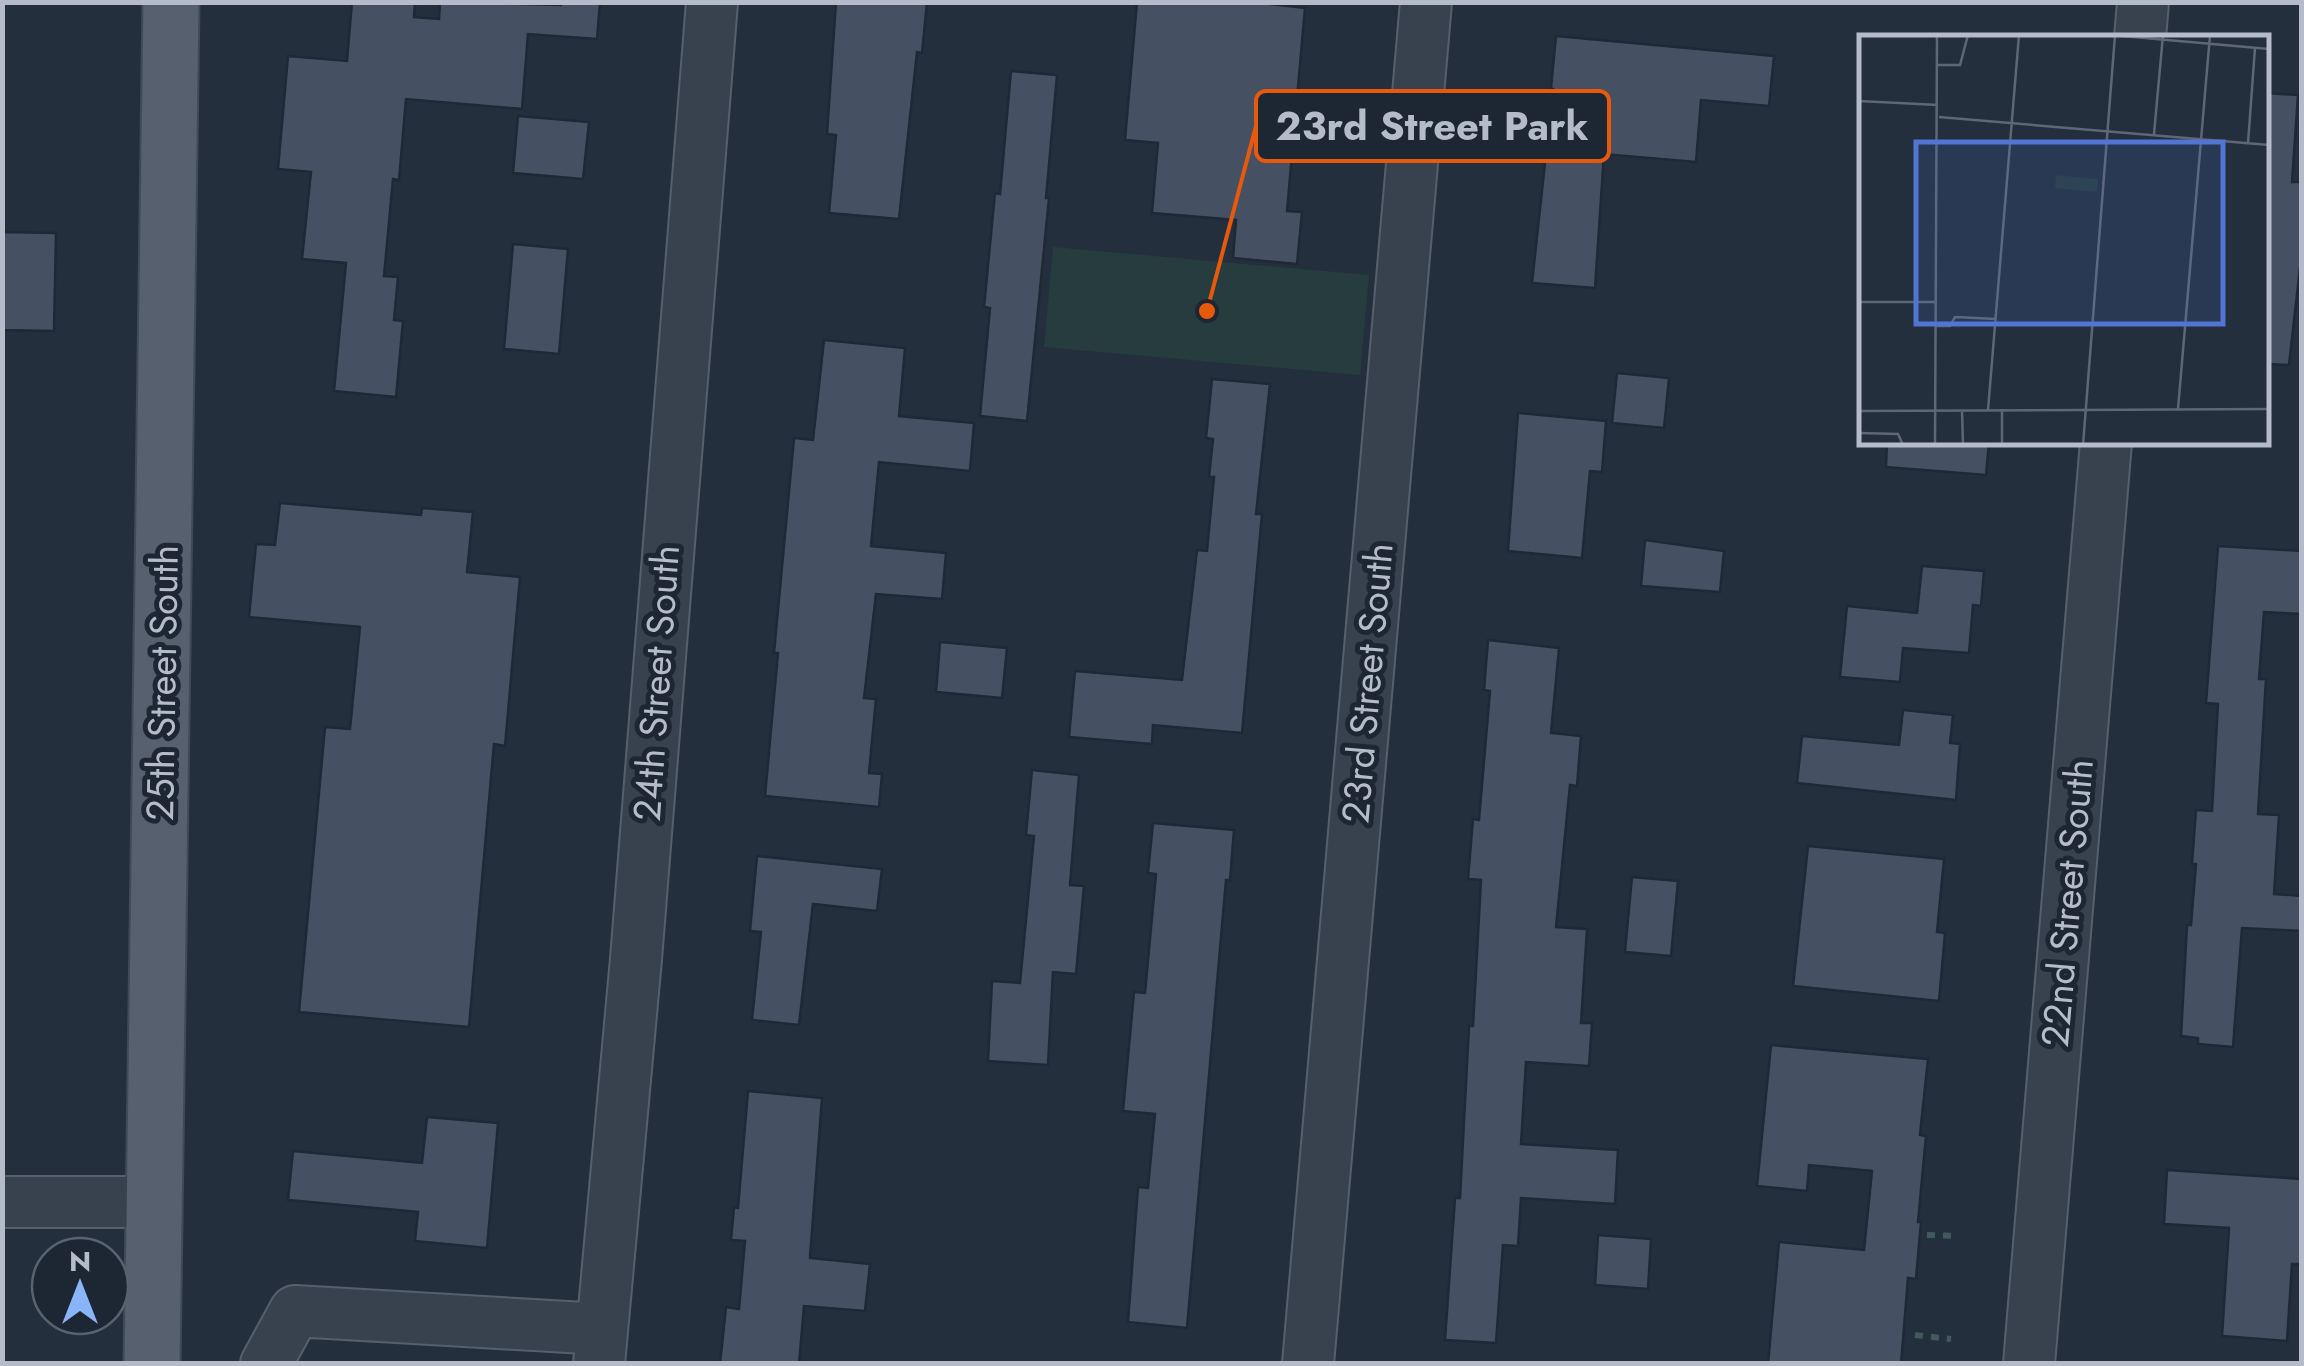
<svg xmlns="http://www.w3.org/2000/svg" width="2304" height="1366" font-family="Jost,sans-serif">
  <rect width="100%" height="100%" fill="#242f3e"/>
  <polygon fill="#263c3f" points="1053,247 1369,275 1360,375 1044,347"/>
  <g fill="#455162" stroke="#1f2835" stroke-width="2.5">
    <polygon points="352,2 415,2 414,17 439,19 440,2 561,5 562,2 600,2 597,39 528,34 522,109 406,99 399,180 393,179 384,276 398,277 394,320 403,321 396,397 334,391 346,263 302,259 311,172 278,169 288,56 347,61"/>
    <polygon points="836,2 927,2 922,53 917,52 899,219 829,213 836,135 827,134"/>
    <polygon points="1137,2 1252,2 1305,8 1287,211 1302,212 1297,264 1233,258 1236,220 1152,213 1158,143 1125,140"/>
    <polygon points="1556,36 1774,56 1769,106 1701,100 1696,162 1604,154 1595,288 1532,283 1553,89 1551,88"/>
    <polygon points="1011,71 1057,75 1046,198 1049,198 1027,421 980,416 990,308 984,307 995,193 1000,194"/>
    <polygon points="2266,93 2298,95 2292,182 2302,182 2302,250 2289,365 2266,364"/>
    <polygon points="518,116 589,122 583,179 513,173"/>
    <polygon points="2,232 56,233 54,331 2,330"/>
    <polygon points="513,244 568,249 559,354 504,349"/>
    <polygon points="824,340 905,348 899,416 974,423 970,471 879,462 871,546 946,553 942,599 876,594 864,698 876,699 869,773 882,774 879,807 765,796 778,653 774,653 794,438 813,440"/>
    <polygon points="1617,373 1669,378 1664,428 1612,423"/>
    <polygon points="1212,379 1270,384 1256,514 1262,514 1242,733 1153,725 1152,744 1069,737 1075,671 1182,680 1197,550 1207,551 1214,477 1209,477 1213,439 1206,438"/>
    <polygon points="1518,413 1606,421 1602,472 1590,471 1582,558 1508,551"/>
    <polygon points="1887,442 1989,442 1986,475 1886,467"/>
    <polygon points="280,503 421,515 422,508 473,512 467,572 520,577 505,746 494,744 469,1027 299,1012 325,727 350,729 360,627 249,617 256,544 275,545"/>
    <polygon points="1645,540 1724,551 1720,592 1641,586"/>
    <polygon points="2218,546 2302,551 2302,614 2264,612 2259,679 2266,679 2258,814 2279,815 2274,894 2302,896 2302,931 2242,928 2233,1047 2198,1044 2198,1038 2181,1036 2187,925 2191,925 2196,864 2192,864 2196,810 2212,811 2218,704 2206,703"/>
    <polygon points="1922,566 1984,571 1981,606 1973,605 1969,653 1903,648 1900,682 1840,677 1847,606 1917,613"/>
    <polygon points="1488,640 1559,648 1551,733 1581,736 1577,786 1570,785 1556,927 1587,929 1581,1023 1592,1023 1589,1066 1526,1062 1521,1144 1618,1150 1615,1204 1521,1198 1518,1246 1503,1245 1496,1343 1445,1340 1455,1198 1460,1198 1469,1026 1473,1026 1481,880 1468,879 1473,819 1479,820 1490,691 1484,690"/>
    <polygon points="940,642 1007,648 1002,698 936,692"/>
    <polygon points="1903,710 1953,715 1950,743 1960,744 1956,800 1797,783 1802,736 1899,745"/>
    <polygon points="1032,770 1079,775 1070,885 1084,886 1076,974 1053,972 1048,1065 988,1061 992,981 1020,983 1034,836 1026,835"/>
    <polygon points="1153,823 1234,830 1230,880 1226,880 1187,1328 1128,1322 1138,1187 1148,1188 1155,1114 1123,1111 1134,992 1145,993 1156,874 1148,873"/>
    <polygon points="1808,846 1944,859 1937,932 1945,933 1939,1001 1793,986"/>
    <polygon points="757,856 882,869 877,911 813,904 799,1025 752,1020 761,932 750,931"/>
    <polygon points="1632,877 1678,881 1671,956 1625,952"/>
    <polygon points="1771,1045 1928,1059 1920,1135 1926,1136 1918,1222 1921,1222 1916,1279 1908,1278 1901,1364 1768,1364 1779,1242 1864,1250 1872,1171 1809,1165 1807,1191 1757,1186"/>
    <polygon points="748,1091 822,1098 810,1258 870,1264 865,1311 804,1306 799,1364 720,1364 726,1307 739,1309 745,1241 731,1240 734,1207 738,1208"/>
    <polygon points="427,1117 498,1123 487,1248 415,1241 418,1212 288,1200 293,1151 422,1163"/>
    <polygon points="2167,1170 2302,1179 2302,1264 2292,1264 2287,1341 2222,1336 2229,1228 2164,1224"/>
    <polygon points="1598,1235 1651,1239 1648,1289 1595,1285"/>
  </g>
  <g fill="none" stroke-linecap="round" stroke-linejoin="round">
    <defs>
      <g id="minor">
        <polyline points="2140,38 2143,2"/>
        <polyline points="2,1202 155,1202"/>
        <polyline points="266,1364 295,1311 602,1329"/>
        <polyline points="599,1364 636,959 712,2"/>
        <polyline points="1308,1364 1426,2"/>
        <polyline points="2029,1364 2106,442"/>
      </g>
      <polyline id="major" points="152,1364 171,2"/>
    </defs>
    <use href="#minor" stroke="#565f6c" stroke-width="54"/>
    <use href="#major" stroke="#414a57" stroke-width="59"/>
    <g stroke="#44595c" stroke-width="6" stroke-dasharray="8 8" stroke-linecap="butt">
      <polyline points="1927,1235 1959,1236"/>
      <polyline points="1915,1335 1951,1339"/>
    </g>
    <use href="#minor" stroke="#38414e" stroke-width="50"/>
    <use href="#major" stroke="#56606e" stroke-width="55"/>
  </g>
  <g text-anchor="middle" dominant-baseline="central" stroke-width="10" stroke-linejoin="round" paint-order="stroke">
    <g font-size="38" fill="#b4bcc9" stroke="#1d2633">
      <text transform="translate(162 683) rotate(-89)">25th Street South</text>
      <text transform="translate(656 683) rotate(-86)">24th Street South</text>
      <text transform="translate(1367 683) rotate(-85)">23rd Street South</text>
      <text transform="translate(2067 903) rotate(-85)">22nd Street South</text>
    </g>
  </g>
  <g transform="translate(1859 35)">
    <rect width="410" height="410" fill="#242f3e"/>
    <path d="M197,140L239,144L238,157L196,153Z" fill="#263c3f"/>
    <path fill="none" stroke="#5e6776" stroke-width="2.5" d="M252,0L410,14M79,30H101L109,0M0,66L79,70M80,82L410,110M295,99L304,0M389,108L396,13M0,161V222M0,267H78M77,291H91L96,282L137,284M319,374L351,0M103,375L104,410M129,375L160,0M0,376L410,374M0,398L39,399L44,410M76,410L78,0M143,410V374M224,410L256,0"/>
    <path fill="#5274d3" fill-opacity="0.15" stroke="#5274d3" stroke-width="5" d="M57,107H364V289H57Z"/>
    <rect width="410" height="410" fill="none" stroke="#b4bcc9" stroke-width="5"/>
  </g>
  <path fill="none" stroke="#e8590c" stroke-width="4" d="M1207 311L1256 126"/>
  <circle fill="#e8590c" stroke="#1d2633" stroke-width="4" cx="1207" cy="311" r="10"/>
  <rect fill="#1d2633" stroke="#e8590c" stroke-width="4" x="1256" y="91" width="353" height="70" rx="10"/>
  <g font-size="40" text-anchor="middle" font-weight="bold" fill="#b4bcc9">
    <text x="1432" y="140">23rd Street Park</text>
  </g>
  <rect width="2304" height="1366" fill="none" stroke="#b4bcc9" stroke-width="10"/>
  <g transform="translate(80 1286)"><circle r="48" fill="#1d2633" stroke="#59626f" stroke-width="2.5"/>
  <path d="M0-8L18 38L0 25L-18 38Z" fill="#8ab4f8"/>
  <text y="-15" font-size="28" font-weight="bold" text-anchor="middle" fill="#b4bcc9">N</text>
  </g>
</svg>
